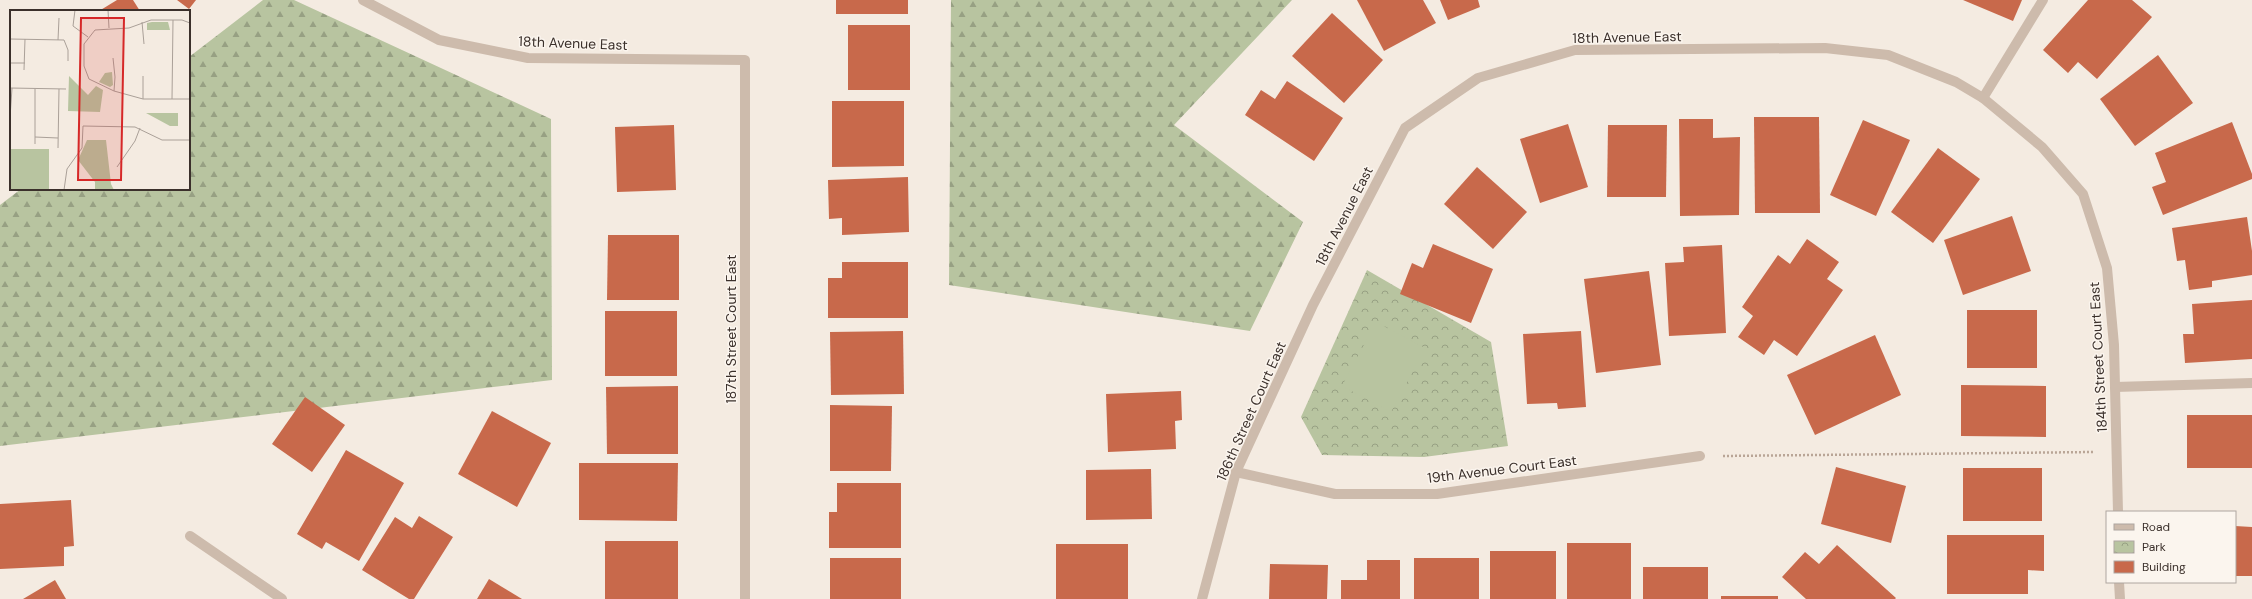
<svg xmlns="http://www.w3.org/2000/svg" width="2252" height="599" font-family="'DM Sans',sans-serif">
  <defs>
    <pattern id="forest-firs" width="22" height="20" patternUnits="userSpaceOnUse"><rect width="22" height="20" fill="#b8c4a0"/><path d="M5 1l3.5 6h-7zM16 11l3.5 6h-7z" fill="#97a083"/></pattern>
    <pattern id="park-crowns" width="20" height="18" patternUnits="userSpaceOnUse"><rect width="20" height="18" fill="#b8c4a0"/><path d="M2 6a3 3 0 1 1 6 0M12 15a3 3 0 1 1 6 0" fill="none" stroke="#97a083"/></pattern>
  </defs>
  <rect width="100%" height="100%" fill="#f4ebe1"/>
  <g fill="url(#forest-firs)">
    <polygon points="263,0 294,0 551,119 552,380 0,446 0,205 21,189 189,189 189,57"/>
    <polygon points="951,0 1292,0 1174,125 1303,222 1250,331 949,285"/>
  </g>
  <polygon fill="url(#park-crowns)" points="1367,270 1491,342 1508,446 1424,457 1322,455 1301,417"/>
  <polygon fill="#b8c4a0" points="1376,322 1425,348 1391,412 1342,386"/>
  <g fill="#c8694b">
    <polygon points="117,0 133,0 140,11 99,11"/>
    <polygon points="177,0 196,0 189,9"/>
    <rect x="836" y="0" width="72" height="14"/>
    <polygon points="1357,0 1423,0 1436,23 1384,51"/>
    <polygon points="1440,0 1478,0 1480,7 1448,20"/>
    <polygon points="1963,0 2022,0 2013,21"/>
    <polygon points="2088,0 2132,0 2152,17 2097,79 2078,62 2068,73 2043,50"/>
    <polygon points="1332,13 1383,60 1344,103 1292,56"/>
    <rect x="848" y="25" width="62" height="65"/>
    <polygon points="2158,55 2193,103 2135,146 2100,99"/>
    <polygon points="1287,81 1343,118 1314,161 1245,115 1261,90 1275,99"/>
    <polygon points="832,101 904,101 904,166 832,167"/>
    <polygon points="1754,117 1819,117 1820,213 1755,213"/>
    <polygon points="1679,119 1713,119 1713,138 1740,137 1739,215 1680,216"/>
    <polygon points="1863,120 1910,140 1876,216 1830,195"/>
    <polygon points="2232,122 2252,174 2252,179 2163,215 2152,187 2166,182 2155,153"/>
    <polygon points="1568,124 1588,187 1540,203 1520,139"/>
    <polygon points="674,125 676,190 617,192 615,127"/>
    <polygon points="1608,125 1667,125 1666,197 1607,197"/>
    <polygon points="1938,148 1980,179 1933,243 1891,212"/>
    <polygon points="1477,167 1527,212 1493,249 1444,204"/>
    <polygon points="908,177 909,232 842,235 842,218 829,219 828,180"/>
    <polygon points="2012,216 2031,271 1963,295 1944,240"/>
    <polygon points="2247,217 2252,251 2252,275 2212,281 2212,287 2189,290 2185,260 2177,261 2172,228"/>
    <polygon points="608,235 679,235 679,300 607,300"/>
    <polygon points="1807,239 1839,262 1827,279 1843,290 1797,356 1774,340 1764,355 1738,337 1753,316 1742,307 1778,255 1790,264"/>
    <polygon points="1433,244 1493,269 1471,323 1400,294 1412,263 1423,268"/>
    <polygon points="1722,245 1726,333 1669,336 1665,263 1684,262 1683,247"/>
    <polygon points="842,262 908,262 908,318 828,318 828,278 842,278"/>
    <polygon points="1649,271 1661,365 1596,373 1584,279"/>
    <polygon points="2252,300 2252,359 2185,363 2183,334 2194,334 2192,304"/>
    <rect x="1967" y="310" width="70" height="58"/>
    <rect x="605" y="311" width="72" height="65"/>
    <polygon points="903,331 904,394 831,395 830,332"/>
    <polygon points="1581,331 1586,407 1558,409 1557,403 1527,404 1523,334"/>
    <polygon points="1875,335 1901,395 1815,435 1787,375"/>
    <polygon points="1961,385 2046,386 2046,437 1961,436"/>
    <polygon points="678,386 678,454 607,454 606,387"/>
    <polygon points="1181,391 1182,420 1175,421 1176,449 1108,452 1106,394"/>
    <polygon points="305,397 345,425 312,472 272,444"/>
    <polygon points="830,405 892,406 891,471 830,471"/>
    <polygon points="492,411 551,443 517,507 458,474"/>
    <rect x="2187" y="415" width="65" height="53"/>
    <polygon points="346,450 404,483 359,561 326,542 322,549 297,534"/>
    <polygon points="579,463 678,463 677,521 579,520"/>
    <polygon points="1836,467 1906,486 1891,543 1821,524"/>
    <rect x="1963" y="468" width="79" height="53"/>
    <polygon points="1151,469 1152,519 1086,520 1086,470"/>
    <polygon points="837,483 901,483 901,548 829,548 829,512 837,512"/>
    <polygon points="71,500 74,546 64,547 64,566 0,569 0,504"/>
    <polygon points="419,516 453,537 414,599 409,599 362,570 395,517 412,528"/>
    <polygon points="2235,526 2252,527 2252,576 2235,576"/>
    <polygon points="1947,535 2044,535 2044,571 2028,570 2028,594 1947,594"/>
    <rect x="605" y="541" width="73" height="58"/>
    <rect x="1567" y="543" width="64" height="56"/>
    <rect x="1056" y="544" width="72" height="55"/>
    <polygon points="1837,545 1896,598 1895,599 1806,599 1782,577 1805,552 1819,564"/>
    <rect x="1490" y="551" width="66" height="48"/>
    <rect x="830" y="558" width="71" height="41"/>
    <rect x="1414" y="558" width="65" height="41"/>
    <polygon points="1367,560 1400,560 1400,599 1341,599 1341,580 1367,580"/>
    <polygon points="1270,564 1328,565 1327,599 1269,599"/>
    <rect x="1643" y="567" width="65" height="32"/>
    <polygon points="489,579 522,599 477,599"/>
    <polygon points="55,580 66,599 23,599"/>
    <rect x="1721" y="596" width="57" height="3"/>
  </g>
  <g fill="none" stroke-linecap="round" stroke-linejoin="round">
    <polyline stroke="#b9a596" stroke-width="2.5" stroke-dasharray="2 2" stroke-linecap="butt" points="1723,456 2094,452"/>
    <g stroke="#cdbbac" stroke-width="10">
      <polyline points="1983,98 2043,0"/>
      <polyline points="2115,387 2252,383"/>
    </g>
    <g stroke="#cdbbac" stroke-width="10">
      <polyline points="363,0 439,40 528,58 745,60 745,599"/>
      <polyline points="1236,472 1335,494 1437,494 1700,456"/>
      <polyline points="190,536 282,599"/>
      <polyline points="2119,582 2120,599"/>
      <polyline points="1202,599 1236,472 1313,305 1405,128 1478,78 1575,50 1825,48 1888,55 1956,82 1983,98 2042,147 2083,194 2107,268 2114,345 2118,512"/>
    </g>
  </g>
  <g text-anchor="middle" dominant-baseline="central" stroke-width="3" stroke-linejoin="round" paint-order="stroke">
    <g font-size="14" fill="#3b302b" stroke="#fbf5ee">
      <text transform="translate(1627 37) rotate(-1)">18th Avenue East</text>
      <text transform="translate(573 43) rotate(2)">18th Avenue East</text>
      <text transform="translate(1344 216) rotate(-63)">18th Avenue East</text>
      <text transform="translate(731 329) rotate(-90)">187th Street Court East</text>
      <text transform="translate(2098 357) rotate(-93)">184th Street Court East</text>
      <text transform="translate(1251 411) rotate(-66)">186th Street Court East</text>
      <text transform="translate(1502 469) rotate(-7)">19th Avenue Court East</text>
    </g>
  </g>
  <g transform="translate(10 10)">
    <rect width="180" height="180" fill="#f4ebe1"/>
    <path d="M59,66L78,85L86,76L93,80L90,102L58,101ZM77,130H96L101,174L104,180H85V172L68,150ZM0,139H39V180H0Z" fill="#b8c4a0"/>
    <path d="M142,12H158L160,20H137V13ZM102,62L103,75L100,77L89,72L95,63ZM136,103H168V116H160Z" fill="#b8c4a0"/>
    <path fill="none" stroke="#aaa098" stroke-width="1" d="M65,0L63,16L78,27M98,0L99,18M132,12L134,34M180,13L172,10H141L119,18L85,20L74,34V56L79,69L104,81L133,89H180M0,29L54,30L58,40V51M48,30L49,8M103,48L105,67L104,81M0,53H15M14,60L15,29M0,78L56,79M133,89V66M162,89L163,10M0,108L2,78M25,127L48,128M25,134V79M48,138L49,79M107,157L125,131L130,118M54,180L57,159L72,138L73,116L125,117L152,130H180"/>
    <path fill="#d62828" fill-opacity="0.15" stroke="#d62828" stroke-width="2" d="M71,8H114L111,170H68Z"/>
    <rect width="180" height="180" fill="none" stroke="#3b302b" stroke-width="2"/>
  </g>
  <rect x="2106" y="511" width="130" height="72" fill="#fbf5ee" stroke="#aea6a0"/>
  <rect x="2114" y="524" width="20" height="6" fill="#cdbbac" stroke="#aea6a0"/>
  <text x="2142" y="531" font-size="12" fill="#3b302b">Road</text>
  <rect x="2114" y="541" width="20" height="12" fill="url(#park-crowns)" stroke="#aea6a0"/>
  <text x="2142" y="551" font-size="12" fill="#3b302b">Park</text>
  <rect x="2114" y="561" width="20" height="12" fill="#c8694b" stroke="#aea6a0"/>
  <text x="2142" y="571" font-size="12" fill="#3b302b">Building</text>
</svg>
